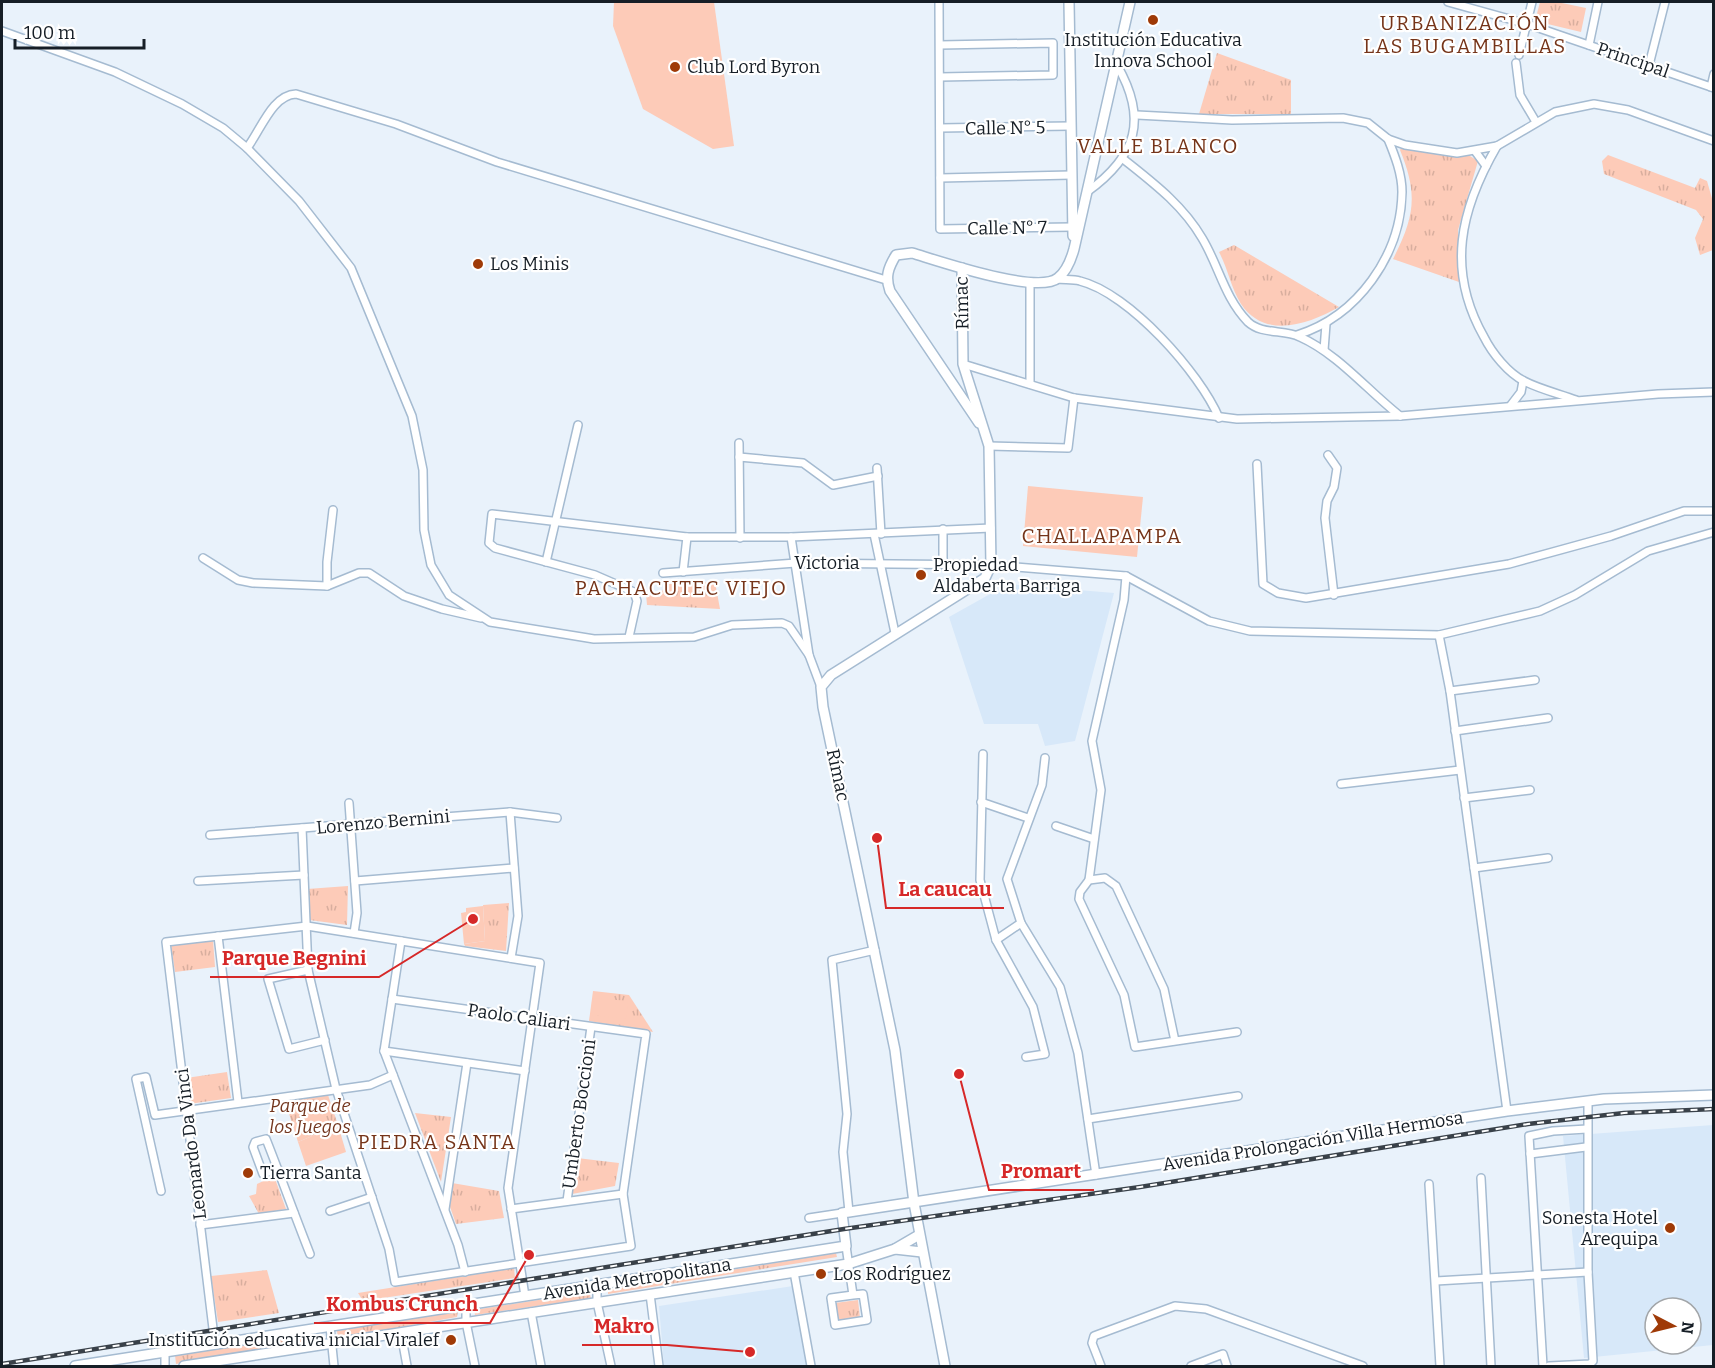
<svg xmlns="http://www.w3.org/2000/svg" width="1715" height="1368" font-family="Bitter,serif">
  <defs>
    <pattern id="grass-tufts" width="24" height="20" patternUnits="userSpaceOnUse" patternTransform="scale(1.5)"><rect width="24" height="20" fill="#fdcbb8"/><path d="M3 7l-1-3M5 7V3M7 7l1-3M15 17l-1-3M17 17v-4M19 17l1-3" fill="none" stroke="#d8ae9e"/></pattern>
  </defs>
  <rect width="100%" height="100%" fill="#e9f2fb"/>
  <g fill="#d7e8f9" fill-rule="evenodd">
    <polygon points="1008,584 1114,593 1075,741 1045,746 1038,724 984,724 949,617"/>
    <path d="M1713,1125V1345L1584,1358L1563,1136ZM1655,1308H1691V1344H1655Z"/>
    <polygon points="793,1286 808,1366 664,1366 659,1306"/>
  </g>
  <g fill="url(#grass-tufts)">
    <polygon points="1540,2 1557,2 1586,8 1581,32 1535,21"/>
    <polygon points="1217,53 1291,80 1291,114 1199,114"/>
    <path d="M1403,145L1441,155L1470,156L1478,161L1458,230L1459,282L1393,259C1415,216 1418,194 1400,150Z"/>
    <polygon points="1608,155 1695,188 1700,178 1707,181 1713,202 1713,250 1700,255 1695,238 1703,219 1696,210 1604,174 1602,161"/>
    <path d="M1234,245L1339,307C1309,324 1265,340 1241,304C1231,288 1228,269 1219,252Z"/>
    <polygon points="715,582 720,609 647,605 646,594 660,597 665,584"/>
    <polygon points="348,886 347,925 309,920 307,889"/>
    <polygon points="509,903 506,951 465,946 464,944 485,941 483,905"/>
    <polygon points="213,940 215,967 175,972 171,945"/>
    <polygon points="593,991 629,995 653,1032 589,1021"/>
    <polygon points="227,1072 231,1098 189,1104 186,1078"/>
    <polygon points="328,1095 338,1125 298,1142 285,1101"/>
    <polygon points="415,1113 451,1117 441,1182"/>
    <polygon points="577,1158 619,1163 615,1186 572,1194"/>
    <polygon points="274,1176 286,1209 259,1214 249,1196 256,1194 257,1184"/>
    <polygon points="452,1183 499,1191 504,1218 456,1224 449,1204"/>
    <polygon points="836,1253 837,1257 608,1294 608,1290"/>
    <polygon points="514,1268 515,1278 363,1301 358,1293"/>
    <polygon points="267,1270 279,1313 218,1322 211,1276"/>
    <polygon points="589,1292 591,1298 475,1315 474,1310"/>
    <polygon points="858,1300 860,1318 838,1320 835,1303"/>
    <polygon points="458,1311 457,1317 338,1338 337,1331"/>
    <polygon points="322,1334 322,1340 176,1364 175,1355"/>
  </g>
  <g fill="#fdcbb8">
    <polygon points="614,2 714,2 734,146 713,149 643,109 613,26"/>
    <polygon points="1028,486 1143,497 1137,557 1023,546"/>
    <polygon points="483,906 485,941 464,944 461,913 466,912 466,908"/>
    <polygon points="594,998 628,1001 626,1019 591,1015"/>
    <polygon points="338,1125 346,1152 306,1166 298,1142"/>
  </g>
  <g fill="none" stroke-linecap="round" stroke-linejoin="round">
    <defs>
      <g id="street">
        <polyline points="939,2 940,229 1073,227"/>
        <polyline points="1448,2 1527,24 1714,88"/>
        <polyline points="2,31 115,72 182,104 223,128 247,148 299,201 351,268 412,416 423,470 424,530 431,565 449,595 490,622 594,639 694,637 732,625 782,623 789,626 809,655"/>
        <polyline points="940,45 1053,43 1053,75 940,77"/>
        <polyline points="1589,45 1598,2"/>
        <polyline points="1519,55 1532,2"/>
        <polyline points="1516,63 1520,95 1536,122"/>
        <polyline points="1649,65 1665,2"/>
        <polyline points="1711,87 1714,74"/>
        <polyline points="1137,115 1232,120 1343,118 1368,123 1388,139 1405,145 1457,153 1497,146 1555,112 1594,104 1628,110 1714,141"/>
        <polyline points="940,128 1071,126"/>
        <path d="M1497,146C1460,210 1446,270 1484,337C1492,353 1508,373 1524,381C1539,389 1560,394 1576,400"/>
        <path d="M247,148C261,130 272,95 296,94L396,124L497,162L886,280"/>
        <polyline points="1475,151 1486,166"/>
        <path d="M1122,158C1152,182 1182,204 1202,238C1219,266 1224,297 1248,322C1262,335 1284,329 1300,337C1338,354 1367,390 1400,416"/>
        <polyline points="940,178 1071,175"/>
        <path d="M1087,192C1137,156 1148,119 1117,65"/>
        <path d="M1057,279C1064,280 1073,279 1080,281C1129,293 1200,373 1219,418"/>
        <path d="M1297,335C1358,316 1401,255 1402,192C1402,174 1395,156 1388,139"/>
        <polyline points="1324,350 1326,324"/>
        <polyline points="963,364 1074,398 1237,419 1400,416 1658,394 1714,392"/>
        <polyline points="1030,384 1030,283"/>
        <polyline points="1511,405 1521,392 1523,381"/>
        <polyline points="739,443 740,538"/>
        <polyline points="989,446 1068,448 1074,398"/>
        <polyline points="1328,455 1337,468 1334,487 1327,501 1325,518 1334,595"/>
        <polyline points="739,457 803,463 833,485 878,476"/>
        <polyline points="1257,464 1263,584 1278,593 1306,598 1509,564 1611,536 1684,511 1714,511"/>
        <polyline points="877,468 881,534"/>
        <polyline points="874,534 895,633"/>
        <polyline points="791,537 809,655 821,687"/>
        <polyline points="203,558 238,580 253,583 327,586 359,573 369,573 404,596 442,609 481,618"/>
        <polyline points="546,562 578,425"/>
        <polyline points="943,564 943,529"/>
        <polyline points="683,572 687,537"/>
        <polyline points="663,573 796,563 991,565 1126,576 1209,621 1250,631 1439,635 1540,611 1575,595 1648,551 1714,532"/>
        <polyline points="327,586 327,562 333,510"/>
        <polyline points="1439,635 1450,691 1507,1111"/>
        <polyline points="629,637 637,601 634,592 595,575 495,548 489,543 492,514 687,537 791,537 991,528"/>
        <polyline points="1450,691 1535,680"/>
        <polyline points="1455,731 1548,718"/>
        <polyline points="983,754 980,880 996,940 1033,1007 1045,1054 1026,1057"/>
        <polyline points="1045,758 1042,785 1007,879 1021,923 1060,987 1078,1053 1096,1175"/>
        <polyline points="1341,784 1460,770"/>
        <polyline points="1464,798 1530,790"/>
        <polyline points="981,802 1028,818"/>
        <polyline points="349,803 357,913 354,933"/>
        <polyline points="510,812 518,916 511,958"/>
        <polyline points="1056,826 1094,839"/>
        <polyline points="302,828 308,970 336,1089 389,1249 395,1282 631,1246 623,1194 646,1034 392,999"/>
        <polyline points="210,835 510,812 557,818"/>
        <polyline points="1474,868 1548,858"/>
        <polyline points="1089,880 1101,790 1092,741 1124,600 1126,576"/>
        <polyline points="198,881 304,875"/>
        <polyline points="355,881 514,868"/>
        <polyline points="218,936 238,1102"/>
        <polyline points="996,940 1021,923"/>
        <polyline points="401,941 384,1051 458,1245 465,1272"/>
        <polyline points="308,970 268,979 289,1049 325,1040"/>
        <polyline points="1175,1041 1164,989 1116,886 1105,878 1089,880 1080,892 1079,899 1124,995 1135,1047 1237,1032"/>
        <polyline points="384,1051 525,1071"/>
        <polyline points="1088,1119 1238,1096"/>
        <polyline points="1530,1154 1586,1147"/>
        <path d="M278,1169L263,1174L253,1147L255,1142L266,1139C281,1177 295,1216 310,1254"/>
        <polyline points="1481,1178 1491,1366"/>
        <polyline points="1429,1184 1440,1366"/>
        <polyline points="161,1191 136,1079 146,1077 155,1115 370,1085 393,1075"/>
        <polyline points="567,1201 591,1027"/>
        <polyline points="445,1209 467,1063"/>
        <polyline points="511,1209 623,1194"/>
        <polyline points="330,1211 372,1197"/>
        <polyline points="849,1212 843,1152 847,1114 832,960 875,950"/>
        <polyline points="809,1218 842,1213"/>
        <polyline points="200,1225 294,1213"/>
        <polyline points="846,1246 853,1295 831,1298 835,1325 867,1320 863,1294 853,1295"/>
        <polyline points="794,1272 811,1366"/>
        <polyline points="1436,1281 1588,1272"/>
        <polyline points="597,1285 597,1302 611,1366"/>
        <polyline points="650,1294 659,1366"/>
        <polyline points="466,1305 466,1322 475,1366"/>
        <polyline points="531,1312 541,1366"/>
        <polyline points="330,1327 334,1366"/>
        <polyline points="401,1333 407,1366"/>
        <polyline points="215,1345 166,942 307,926 540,963 508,1188 525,1296"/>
        <polyline points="165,1353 165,1366"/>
        <polyline points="1101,1366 1092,1343 1094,1336 1175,1306 1206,1309 1363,1366"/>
        <polyline points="1191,1366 1223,1354 1227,1366"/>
        <polyline points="1543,1366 1529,1136 1553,1131 1587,1129"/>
        <polyline points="1549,1366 1590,1364 1593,1361 1588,1272 1588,1101"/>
      </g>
      <g id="secondary">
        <polyline points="1069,2 1073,236"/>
        <path d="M979,423L890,291C885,277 888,268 896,255L912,253C939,261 1037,295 1058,278C1067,271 1071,260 1074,249L1130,2"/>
        <polyline points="895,1249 922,1252"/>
        <polyline points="75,1366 846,1246 842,1213 849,1212 1507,1111 1604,1099 1714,1095"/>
        <polyline points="184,1366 848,1264 895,1249 919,1235"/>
        <polyline points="945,1366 914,1203 895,1050 823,707 821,687 831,675 985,578 991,565 989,446 963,364 962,268"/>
      </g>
    </defs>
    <use href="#street" stroke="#a5bbd1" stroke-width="10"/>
    <use href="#secondary" stroke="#a5bbd1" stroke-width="12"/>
    <use href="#street" stroke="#fff" stroke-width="7"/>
    <use href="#secondary" stroke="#fff" stroke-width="9"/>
    <defs>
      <polyline id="rail" points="2,1364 844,1229 1140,1187 1528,1124 1624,1113 1714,1109"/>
    </defs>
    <use href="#rail" stroke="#394149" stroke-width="4.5"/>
    <use href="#rail" stroke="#fff" stroke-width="2" stroke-dasharray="7" stroke-linecap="butt"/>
  </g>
  <g fill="#9f3a07" stroke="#fff" stroke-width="2">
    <circle cx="1153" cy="20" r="6"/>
    <circle cx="675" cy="67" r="6"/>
    <circle cx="478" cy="264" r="6"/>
    <circle cx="921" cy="575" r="6"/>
    <circle cx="248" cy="1173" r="6"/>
    <circle cx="1670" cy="1228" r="6"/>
    <circle cx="821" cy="1274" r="6"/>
    <circle cx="451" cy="1340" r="6"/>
  </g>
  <g text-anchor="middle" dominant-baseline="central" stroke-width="4.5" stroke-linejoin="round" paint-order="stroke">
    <g font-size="18" fill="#161e26" stroke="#fff" text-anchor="start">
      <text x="1153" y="40" text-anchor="middle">Institución Educativa<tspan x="1153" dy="21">Innova School</tspan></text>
      <text x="687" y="67">Club Lord Byron</text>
      <text x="490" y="264">Los Minis</text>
      <text x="933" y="565">Propiedad<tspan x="933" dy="21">Aldaberta Barriga</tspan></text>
      <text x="260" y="1173">Tierra Santa</text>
      <text x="1658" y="1218" text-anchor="end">Sonesta Hotel<tspan x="1658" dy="21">Arequipa</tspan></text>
      <text x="833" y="1274">Los Rodríguez</text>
      <text x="439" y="1340" text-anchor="end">Institución educativa inicial Viralef</text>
    </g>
    <g font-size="18" fill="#161e26" stroke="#fff">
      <text transform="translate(1633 60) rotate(19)">Principal</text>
      <text transform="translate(1005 128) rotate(-1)">Calle N° 5</text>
      <text transform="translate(1007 228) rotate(-1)">Calle N° 7</text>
      <text transform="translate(962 303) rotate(-91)">Rímac</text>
      <text x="827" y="563">Victoria</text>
      <text transform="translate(838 775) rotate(78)">Rímac</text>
      <text transform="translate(383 822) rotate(-5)">Lorenzo Bernini</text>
      <text transform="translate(519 1017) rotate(8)">Paolo Caliari</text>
      <text transform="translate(579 1114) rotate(-82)">Umberto Boccioni</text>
      <text transform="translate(1313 1141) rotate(-9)">Avenida Prolongación Villa Hermosa</text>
      <text transform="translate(191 1144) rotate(-97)">Leonardo Da Vinci</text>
      <text transform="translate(637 1279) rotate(-9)">Avenida Metropolitana</text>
    </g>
    <g font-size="18" font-style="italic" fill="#73361e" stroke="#fff">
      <text x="310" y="1106">Parque de<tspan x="310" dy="21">los Juegos</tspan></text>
    </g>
    <g font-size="20" letter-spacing="1.5" fill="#753419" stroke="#fff">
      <text x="1465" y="23">URBANIZACIÓN<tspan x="1465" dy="23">LAS BUGAMBILLAS</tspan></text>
      <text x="1158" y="146">VALLE BLANCO</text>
      <text x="1102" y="536">CHALLAPAMPA</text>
      <text x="681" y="588">PACHACUTEC VIEJO</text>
      <text x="437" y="1142">PIEDRA SANTA</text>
    </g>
  </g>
  <path fill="none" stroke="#d62828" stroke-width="2" d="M877 838L886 908H1004M473 919L379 977H210M959 1074L989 1190H1094M529 1255L490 1323H314M750 1352L667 1345H582"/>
  <g fill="#d62828" stroke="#fff" stroke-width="2">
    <circle cx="877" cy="838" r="6"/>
    <circle cx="473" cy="919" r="6"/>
    <circle cx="959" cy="1074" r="6"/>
    <circle cx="529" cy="1255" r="6"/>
    <circle cx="750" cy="1352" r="6"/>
  </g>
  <g font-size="20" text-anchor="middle" font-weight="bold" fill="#d62828" stroke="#fff" stroke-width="4.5" stroke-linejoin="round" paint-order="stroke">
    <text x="945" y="896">La caucau</text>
    <text x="294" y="965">Parque Begnini</text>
    <text x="1041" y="1178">Promart</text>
    <text x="402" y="1311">Kombus Crunch</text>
    <text x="624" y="1333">Makro</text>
  </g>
  <rect width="1715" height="1368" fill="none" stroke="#161e26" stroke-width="6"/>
  <g transform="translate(1673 1326) rotate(97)"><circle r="28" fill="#ffffff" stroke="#a2a5a8" stroke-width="1.5"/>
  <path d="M0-4.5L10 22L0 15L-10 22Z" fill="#9f3a07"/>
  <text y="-9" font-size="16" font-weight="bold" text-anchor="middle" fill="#161e26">N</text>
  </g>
  <path d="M15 39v9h129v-9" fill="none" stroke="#161e26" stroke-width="3"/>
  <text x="24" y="39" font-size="18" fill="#161e26" stroke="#ffffff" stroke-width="4.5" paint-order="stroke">100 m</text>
</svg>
